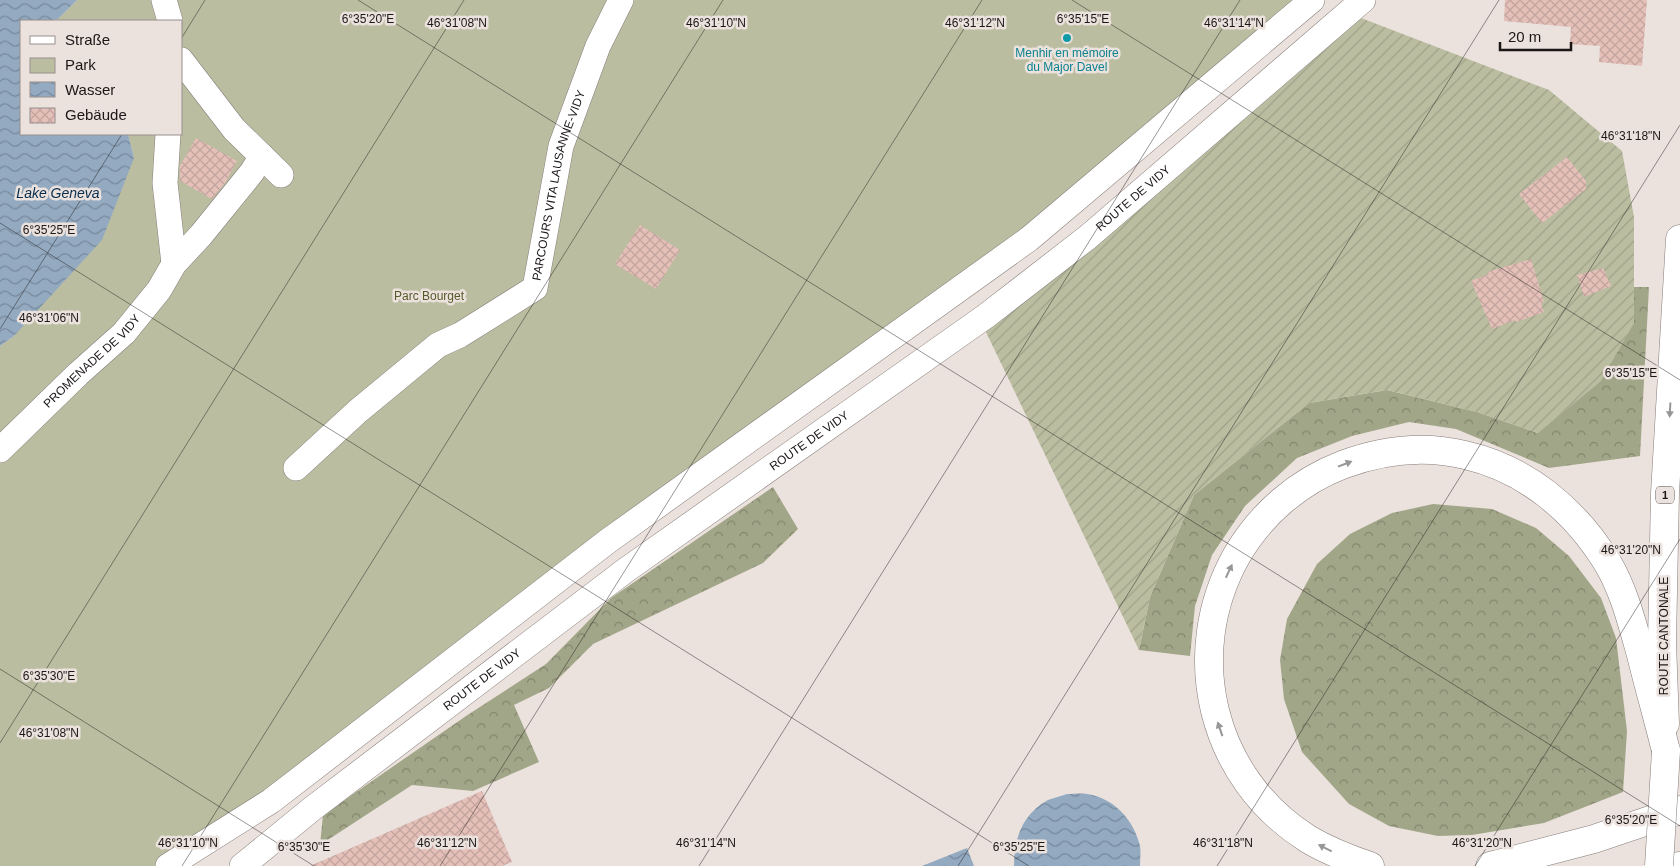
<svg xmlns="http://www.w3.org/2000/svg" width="1680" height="866" font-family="Helvetica,sans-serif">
  <defs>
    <pattern id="forest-crowns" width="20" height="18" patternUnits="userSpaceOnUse" patternTransform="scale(1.25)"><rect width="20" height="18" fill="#a2a688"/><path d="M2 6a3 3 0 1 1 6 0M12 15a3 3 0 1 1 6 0" fill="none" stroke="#83866e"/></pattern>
    <pattern id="garden-furrows" width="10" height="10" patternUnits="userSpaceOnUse" patternTransform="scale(1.25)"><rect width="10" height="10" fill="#babda0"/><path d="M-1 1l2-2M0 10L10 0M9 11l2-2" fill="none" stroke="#9fa289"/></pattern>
    <pattern id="water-waves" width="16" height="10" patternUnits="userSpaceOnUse" patternTransform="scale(1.25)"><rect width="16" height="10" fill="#93aac1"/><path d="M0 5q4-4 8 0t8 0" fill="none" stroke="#77899c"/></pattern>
    <pattern id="building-cross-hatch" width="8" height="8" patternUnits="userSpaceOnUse" patternTransform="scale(1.25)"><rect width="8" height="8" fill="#e4c0b9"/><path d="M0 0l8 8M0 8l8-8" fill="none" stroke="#c3a49e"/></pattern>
  </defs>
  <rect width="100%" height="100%" fill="#ebe1dd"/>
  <g fill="url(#forest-crowns)">
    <polygon points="1634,287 1649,287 1640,456 1549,468 1456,429 1409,422 1352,436 1297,458 1245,506 1212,555 1195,606 1190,656 1139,650 1150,597 1194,495 1309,403 1387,390 1477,412 1538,433 1634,323"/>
    <polygon points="773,487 798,529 763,563 593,644 549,688 514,705 539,762 473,791 412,785 320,845 323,815 466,716 546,664 611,598"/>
    <polygon points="1433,504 1492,509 1536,528 1569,556 1601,598 1616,638 1627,731 1623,792 1544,823 1472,835 1438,836 1389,826 1349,804 1302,752 1284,699 1280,660 1287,619 1317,564 1350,534 1392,513"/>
  </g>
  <polygon fill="#babda0" points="77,0 1300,0 1053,212 240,811 158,866 0,866 0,346 14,336 134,158 128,134 181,134 181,21 47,21 58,19"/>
  <polygon fill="url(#garden-furrows)" points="1361,18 1549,90 1622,151 1634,217 1634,323 1601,381 1538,433 1477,412 1387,390 1309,403 1194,495 1150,597 1139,650 985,330"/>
  <g fill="url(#water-waves)">
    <polygon points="0,0 77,0 58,19 47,21 21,21 21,134 128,134 134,158 102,240 14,336 0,346"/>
    <path d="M1067,794C1073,794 1080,793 1087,794C1114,798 1134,820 1140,846C1141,852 1140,860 1140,866H1014C1014,839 1022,814 1048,800C1054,798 1061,796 1067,794Z"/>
    <polygon points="967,848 974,866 922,866"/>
  </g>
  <g fill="url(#building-cross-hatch)">
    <polygon points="1505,0 1647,0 1642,66 1599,62 1600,46 1570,44 1571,27 1504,21"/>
    <polygon points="196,138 237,161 225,183 212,199 180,181 180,166"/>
    <polygon points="1567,157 1586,181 1586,189 1542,223 1519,194"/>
    <polygon points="640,225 680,250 656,289 615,264"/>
    <polygon points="1531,259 1544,302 1541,303 1544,312 1516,322 1515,320 1492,329 1471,281 1489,274 1487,272"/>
    <polygon points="1603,268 1611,286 1584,297 1577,275"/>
    <polygon points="482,791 512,862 502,866 310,866"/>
  </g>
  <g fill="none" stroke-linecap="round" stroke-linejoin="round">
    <defs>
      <g id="street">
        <polyline points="164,0 170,21"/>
        <polyline points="181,60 234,129 281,175"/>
        <polyline points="168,134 165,183 174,264"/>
        <path id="s1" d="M0,450L78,374L124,333L159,290L174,264L201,235L252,172L262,156"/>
        <path id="s2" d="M296,468L358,411L438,345L460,335L535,288L561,146L598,46L621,0"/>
        <polyline points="168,866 271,801 608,541 1029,239 1312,0"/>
        <path id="s3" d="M242,866L313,808L626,570L986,316L1088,237L1363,0"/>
      </g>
      <polyline id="primary" points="1665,724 1662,642 1665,493 1680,239"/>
      <g id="highway">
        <path d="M1370,866C1349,859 1328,851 1308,839C1211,778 1181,654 1237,555C1261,514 1298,482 1342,465C1382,450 1424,445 1465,455C1526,469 1574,509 1607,562C1624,590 1632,623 1641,655C1649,687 1658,719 1666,751"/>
        <polyline points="1490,866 1594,839 1680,810"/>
        <polyline points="1679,866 1680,866"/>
      </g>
    </defs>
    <use href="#street" stroke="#867d79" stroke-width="26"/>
    <use href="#primary" stroke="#867d79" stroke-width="29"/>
    <use href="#highway" stroke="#867d79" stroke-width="29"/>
    <use href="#street" stroke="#fff" stroke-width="25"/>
    <use href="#primary" stroke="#fff" stroke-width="28"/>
    <use href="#highway" stroke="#fff" stroke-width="28"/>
    <defs>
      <polyline id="primary-bridge" points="1659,866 1666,751"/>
    </defs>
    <use href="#primary-bridge" stroke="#867d79" stroke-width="29" stroke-linecap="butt"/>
    <use href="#primary-bridge" stroke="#fff" stroke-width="28"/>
  </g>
  <defs><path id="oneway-solid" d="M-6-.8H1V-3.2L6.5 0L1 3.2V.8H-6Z" transform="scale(1.25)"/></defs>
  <g fill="#989796">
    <use href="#oneway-solid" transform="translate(1670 410) rotate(93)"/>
    <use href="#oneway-solid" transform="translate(1345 464) rotate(-21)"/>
    <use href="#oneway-solid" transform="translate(1229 571) rotate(-65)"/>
    <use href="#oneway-solid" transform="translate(1220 729) rotate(-109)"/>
    <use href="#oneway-solid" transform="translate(1325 848) rotate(-153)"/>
  </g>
  <path fill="none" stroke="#1b1716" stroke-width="1" stroke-opacity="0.45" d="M358,0L1680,826M1072,0L1680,380M181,39L205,0M0,223L1029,866M0,329L122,134M0,669L314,866M0,743L464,0M182,866L723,0M440,866L982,0M699,866L1240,0M958,866L1499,0M1217,866L1680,125M1475,866L1680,539"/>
  <circle fill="#0f9aa8" stroke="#ebe1dd" stroke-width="2" cx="1067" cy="38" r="5"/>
  <g text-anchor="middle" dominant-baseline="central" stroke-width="5" stroke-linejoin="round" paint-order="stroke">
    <rect fill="#ebe1dd" stroke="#595452" stroke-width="1" x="1656" y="486.5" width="18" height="17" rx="4"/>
    <g font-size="11" font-weight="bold" fill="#1b1716">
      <text x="1665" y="495">1</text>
    </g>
    <g font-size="12" fill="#0d838f" stroke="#ebe1dd">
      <text x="1067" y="53">Menhir en mémoire<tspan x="1067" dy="14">du Major Davel</tspan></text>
    </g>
    <g font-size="12" fill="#1b1716" stroke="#ebe1dd">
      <text stroke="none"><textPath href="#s2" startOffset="406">PARCOURS VITA LAUSANNE-VIDY</textPath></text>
      <text stroke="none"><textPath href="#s3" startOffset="1114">ROUTE DE VIDY</textPath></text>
      <text stroke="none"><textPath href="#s1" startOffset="128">PROMENADE DE VIDY</textPath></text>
      <text stroke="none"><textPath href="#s3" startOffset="709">ROUTE DE VIDY</textPath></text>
      <text transform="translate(1664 636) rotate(-90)">ROUTE CANTONALE</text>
      <text stroke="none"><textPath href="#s3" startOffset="304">ROUTE DE VIDY</textPath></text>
    </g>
    <g font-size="12" fill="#565b28" stroke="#ebe1dd">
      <text x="429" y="296">Parc Bourget</text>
    </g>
    <g font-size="14" font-style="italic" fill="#062d4d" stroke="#ebe1dd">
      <text x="58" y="193">Lake Geneva</text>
    </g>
  </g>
  <g font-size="12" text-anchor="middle" fill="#1b1716" stroke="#ebe1dd" stroke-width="5" stroke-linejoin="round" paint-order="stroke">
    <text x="368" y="23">6°35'20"E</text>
    <text x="1083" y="23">6°35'15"E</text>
    <text x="457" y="27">46°31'08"N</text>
    <text x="716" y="27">46°31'10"N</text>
    <text x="975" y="27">46°31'12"N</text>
    <text x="1234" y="27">46°31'14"N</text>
    <text x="1631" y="140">46°31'18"N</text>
    <text x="49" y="234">6°35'25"E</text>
    <text x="49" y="322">46°31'06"N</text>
    <text x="1631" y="377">6°35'15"E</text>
    <text x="1631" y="554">46°31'20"N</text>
    <text x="49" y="680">6°35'30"E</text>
    <text x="49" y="737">46°31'08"N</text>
    <text x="1631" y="824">6°35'20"E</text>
    <text x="188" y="847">46°31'10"N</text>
    <text x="447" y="847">46°31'12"N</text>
    <text x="706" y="847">46°31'14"N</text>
    <text x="1223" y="847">46°31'18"N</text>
    <text x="1482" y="847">46°31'20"N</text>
    <text x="304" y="851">6°35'30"E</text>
    <text x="1019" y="851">6°35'25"E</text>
  </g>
  <rect x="20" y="20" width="162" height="115" fill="#ebe1dd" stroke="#98908d"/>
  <rect x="30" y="36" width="25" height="8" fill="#ffffff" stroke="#98908d"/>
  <text x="65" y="45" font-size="15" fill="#1b1716">Straße</text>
  <rect x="30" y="58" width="25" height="15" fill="#babda0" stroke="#98908d"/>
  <text x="65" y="70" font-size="15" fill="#1b1716">Park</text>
  <rect x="30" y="82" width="25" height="15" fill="url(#water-waves)" stroke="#98908d"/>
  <text x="65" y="95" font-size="15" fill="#1b1716">Wasser</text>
  <rect x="30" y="108" width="25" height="15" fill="url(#building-cross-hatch)" stroke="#98908d"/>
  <text x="65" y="120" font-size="15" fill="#1b1716">Gebäude</text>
  <path d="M1500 42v8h71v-8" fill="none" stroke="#1b1716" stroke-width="2.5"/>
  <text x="1508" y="42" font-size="15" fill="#1b1716" stroke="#ebe1dd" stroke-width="4" paint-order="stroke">20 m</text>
</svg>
